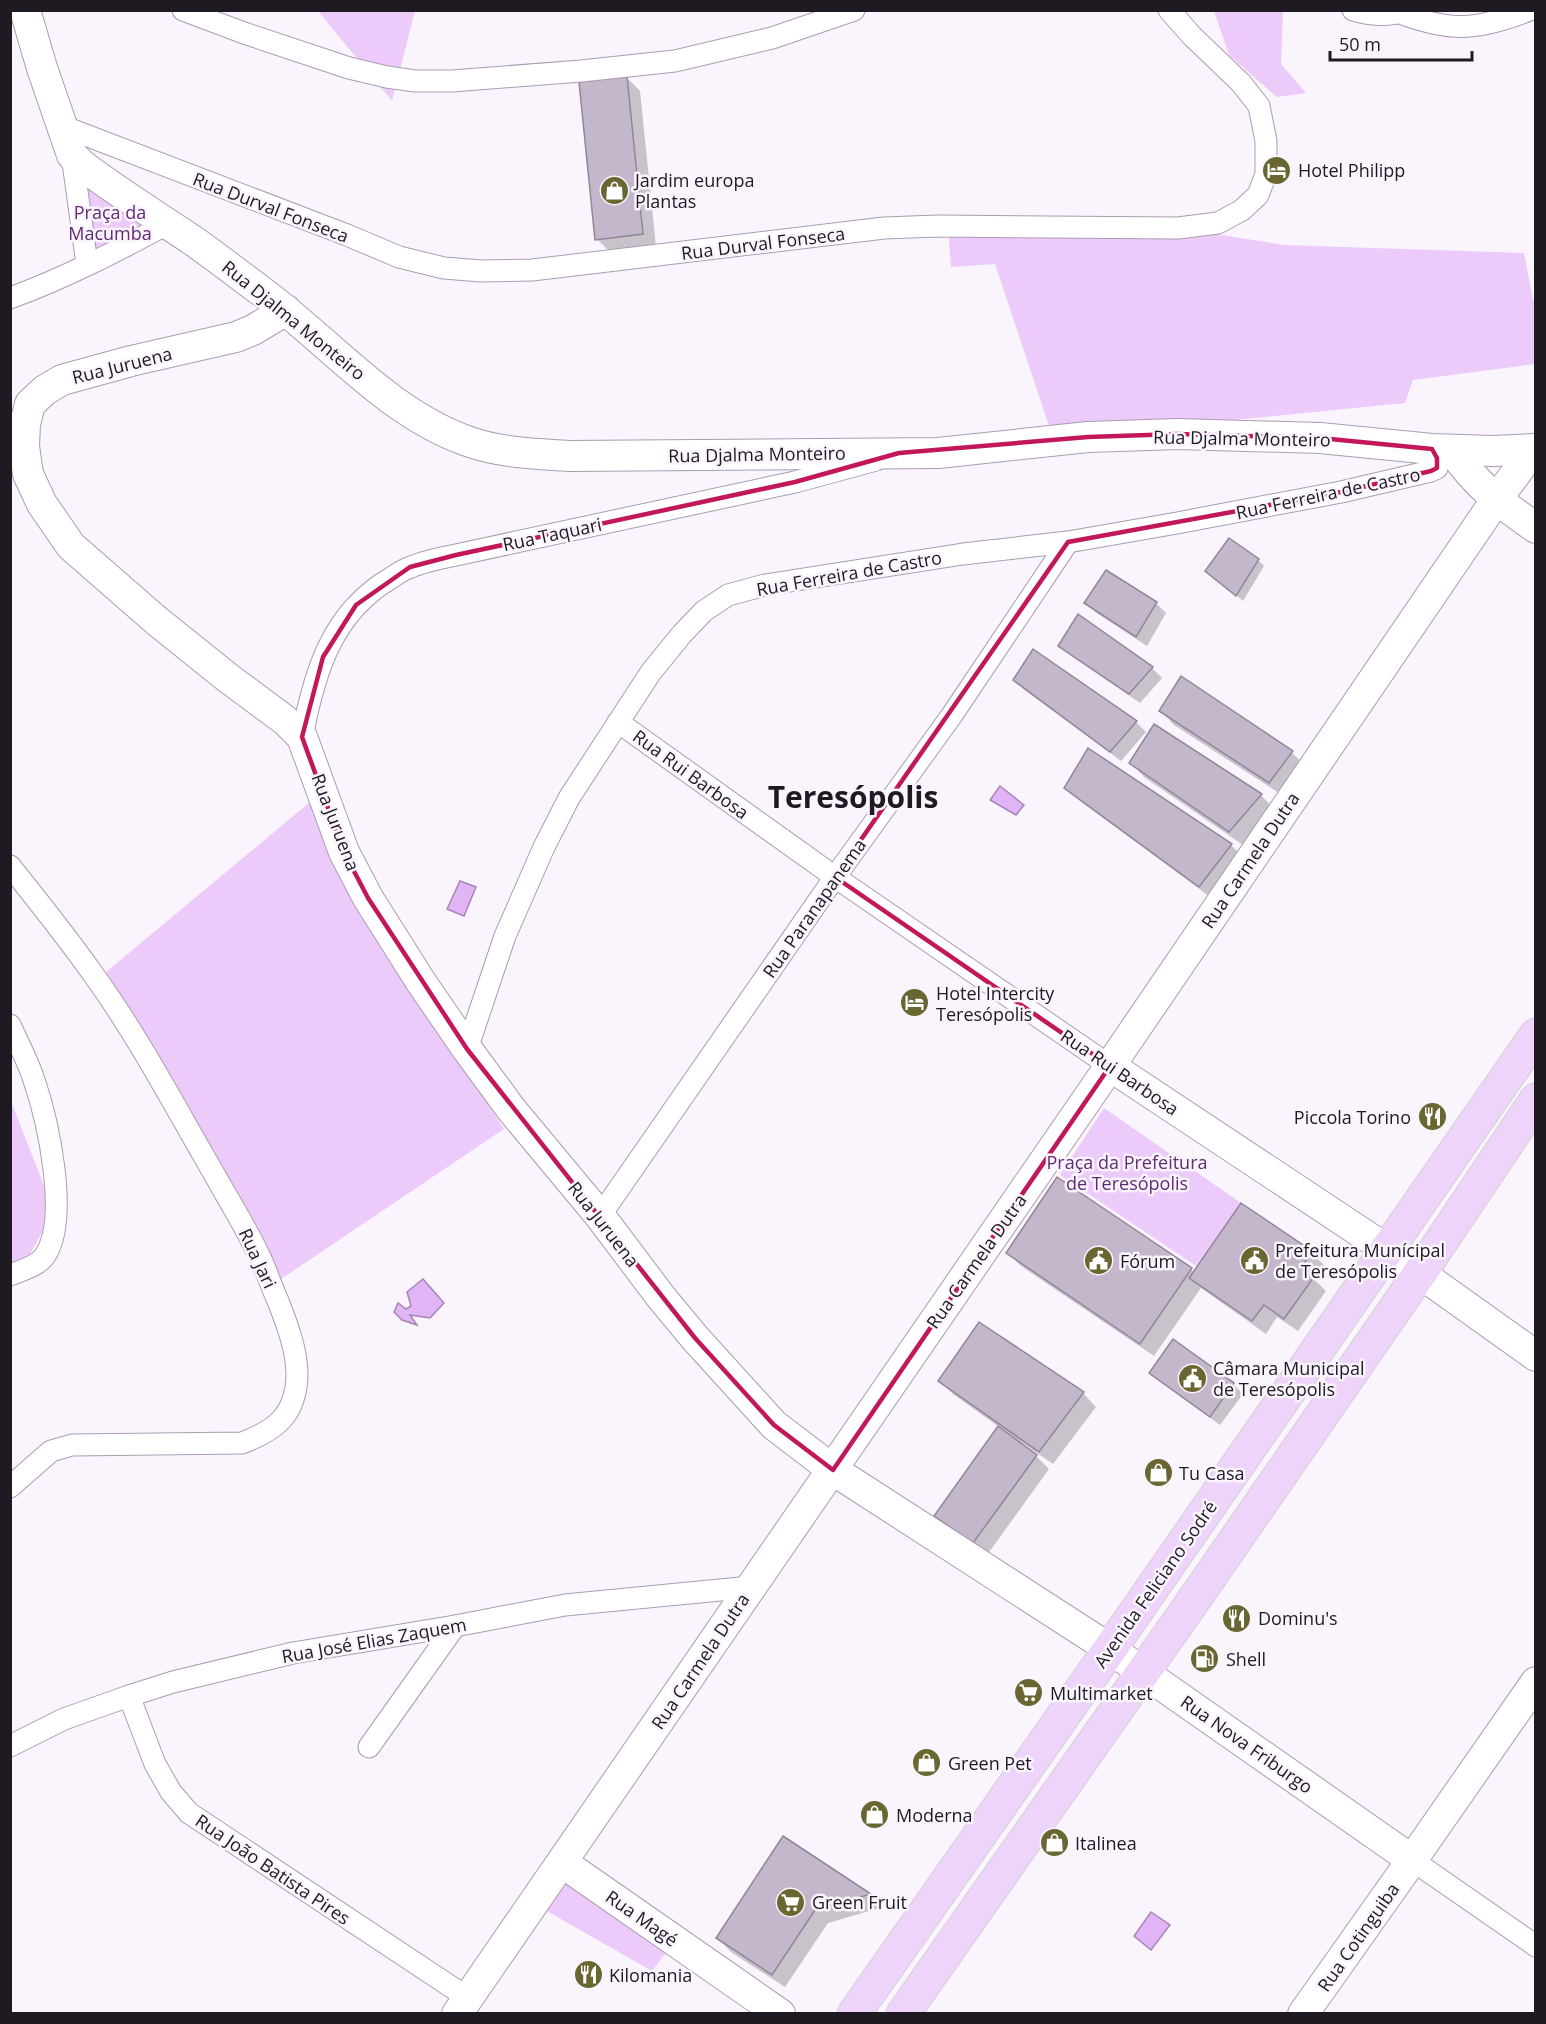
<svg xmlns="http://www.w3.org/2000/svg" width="1546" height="2024" font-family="'Open Sans',sans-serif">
  <rect width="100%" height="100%" fill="#faf4fd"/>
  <g fill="#eccbfb">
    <polygon points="318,11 415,11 392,101"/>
    <polygon points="1214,11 1283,11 1281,64 1306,93 1277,97 1229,55"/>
    <polygon points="84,184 141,220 141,229 93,253"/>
    <polygon points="948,229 1184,229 1284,245 1524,253 1533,300 1535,301 1535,364 1413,380 1405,403 1053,438 995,264 951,267"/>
    <polygon points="310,802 343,884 504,1129 281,1279 106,972"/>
    <polygon points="10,1099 54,1211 25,1263 11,1263"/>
    <polygon points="1104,1108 1241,1203 1196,1266 1060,1175"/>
    <polygon points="563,1879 671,1946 652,1971 545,1910"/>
  </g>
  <g fill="#e1b5f5" stroke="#a786b6" stroke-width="1.5">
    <polygon points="1000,786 1024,805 1016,815 990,800"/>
    <polygon points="460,881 476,887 464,916 447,909"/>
    <polygon points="423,1279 444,1303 430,1318 410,1315 417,1325 402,1320 394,1312 398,1303 406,1309 411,1306 407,1292"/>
    <polygon points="1151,1912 1170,1925 1151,1950 1134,1936"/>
  </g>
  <g fill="#0003">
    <polygon points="627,78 640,91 656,247 610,252 597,239"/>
    <polygon points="1258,560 1264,566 1243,601 1207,571"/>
    <polygon points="1086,603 1156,603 1166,613 1147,646 1095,612"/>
    <polygon points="1078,616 1152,668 1162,678 1140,703 1070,655 1060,645"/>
    <polygon points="1034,651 1136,722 1146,732 1121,761 1025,690 1015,680"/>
    <polygon points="1181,678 1292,753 1306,766 1282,795 1174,725 1161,711"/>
    <polygon points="1154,726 1261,795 1274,809 1243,845 1144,777 1131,763"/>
    <polygon points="1088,750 1231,845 1245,859 1213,899 1080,801 1066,788"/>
    <polygon points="1242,1205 1312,1253 1325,1266 1315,1280 1326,1291 1298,1331 1277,1317 1266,1334 1201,1288 1154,1356 1021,1266 1008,1253 1191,1269 1194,1273"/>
    <polygon points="979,1324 1083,1393 1096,1407 1053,1464 1021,1442 1019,1444 1036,1456 1049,1469 987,1555 950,1529 936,1516 999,1427 953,1394 940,1381"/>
    <polygon points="1173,1341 1233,1384 1243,1394 1220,1425 1161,1382 1151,1373"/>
    <polygon points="784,1838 870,1895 883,1907 828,1923 785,1987 731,1952 718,1938"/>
  </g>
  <g fill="#c4b6cb" stroke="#938599" stroke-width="1.5">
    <polygon points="627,76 643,234 595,240 579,82"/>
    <polygon points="1229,538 1259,559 1236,596 1205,571"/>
    <polygon points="1106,570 1157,602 1136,637 1084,603"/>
    <polygon points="1078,614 1153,667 1129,694 1058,646"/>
    <polygon points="1033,649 1137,721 1110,752 1013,680"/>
    <polygon points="1181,676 1293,751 1269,783 1159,711"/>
    <polygon points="1154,724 1262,794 1229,832 1129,763"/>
    <polygon points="1088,748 1232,844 1199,887 1064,788"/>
    <polygon points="1057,1177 1192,1268 1140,1344 1006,1253"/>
    <polygon points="1241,1203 1312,1251 1301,1268 1314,1277 1284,1319 1264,1305 1252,1321 1189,1278"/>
    <polygon points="979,1322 1084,1392 1039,1452 938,1381"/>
    <polygon points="1173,1339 1234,1383 1210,1417 1149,1373"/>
    <polygon points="998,1426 1037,1455 973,1543 934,1516"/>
    <polygon points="783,1836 871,1894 815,1910 772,1975 716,1938"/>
  </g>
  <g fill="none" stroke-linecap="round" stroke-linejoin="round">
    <defs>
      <g id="street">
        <polyline points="183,10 244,33 349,68 387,77 415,81 452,81 581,71 675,61 772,38 854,10"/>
        <path d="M1353,10C1369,15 1390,17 1405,10"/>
        <path d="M1400,13C1453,33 1477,30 1530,10"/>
        <polyline points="62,126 347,235 399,257 444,268 481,271 532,270 884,228 938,226 1178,228 1218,223 1242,210 1258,195 1266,174 1266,141 1259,106 1241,83 1192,36 1169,10"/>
        <polyline points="72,155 87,264"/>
        <path d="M10,298C65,278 117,251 167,224"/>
        <polyline points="618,722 835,877 1110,1066"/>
        <path d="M302,737C314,674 331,613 391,578C397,574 404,569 411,567C425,561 441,558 456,555L795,482L876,460"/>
        <path d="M10,866C38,901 67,937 93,974C138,1036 174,1105 213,1172C228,1199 245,1226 259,1255C266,1269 271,1286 278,1301C287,1324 297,1350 297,1375C296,1415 276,1430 242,1443L72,1445L51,1451L10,1487"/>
        <path d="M10,1025C18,1043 28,1061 34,1080C48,1121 69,1216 46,1254C39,1266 22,1270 10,1275"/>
        <path d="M467,1049L505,936L544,847L569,798L651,672L682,634L704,611L728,595L765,585L963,554L1068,542L1177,523L1341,492L1431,471L1437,468C1439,461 1436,456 1432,449"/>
        <polyline points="600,1216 835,877 952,715 1068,542"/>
        <polyline points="129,1696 155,1764 171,1792 189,1813 468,1998"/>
        <polyline points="10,1746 64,1719 129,1696 173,1682 293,1653 455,1626 565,1605 751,1587"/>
        <polyline points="369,1747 455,1626"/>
        <polyline points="1412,1860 1536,1946"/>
      </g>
      <g id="secondary">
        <path d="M25,10L42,68L72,155L82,165C117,192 155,215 192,240C215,256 238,274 261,291C329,341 386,412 467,441C500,453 536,454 570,456L938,453L1088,437L1177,434L1320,438L1432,449L1492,451L1536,449"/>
        <polyline points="286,310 253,330 236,337 131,361 62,380 45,390 30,404 25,424 24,446 28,474 42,504 71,546 157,621 228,678 286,721 302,737 344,852 368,898 421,982 467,1049 511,1109 600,1216 661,1297 695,1338 774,1425 833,1470 1110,1649 1412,1860"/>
        <path d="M1452,450C1477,486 1500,503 1536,528"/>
        <polyline points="1110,1066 1386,1249 1536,1356"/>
        <polyline points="563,1863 780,2014"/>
        <polyline points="457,2014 1110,1066 1496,500 1534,449"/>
        <polyline points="1303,2014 1412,1860 1536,1682"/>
      </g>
      <g id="primary">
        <polyline points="854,2014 1110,1649 1536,1035"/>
        <polyline points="903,2014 1198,1594 1420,1273 1536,1100"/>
      </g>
    </defs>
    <use href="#street" stroke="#aa9cb0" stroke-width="23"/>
    <use href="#secondary" stroke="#aa9cb0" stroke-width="32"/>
    <use href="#primary" stroke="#d2d1d3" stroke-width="35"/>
    <use href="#street" stroke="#fff" stroke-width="21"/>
    <use href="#secondary" stroke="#fff" stroke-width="30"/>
    <use href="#primary" stroke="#eed3fa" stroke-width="33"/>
  </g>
  <path fill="none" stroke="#c2185b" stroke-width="4.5" stroke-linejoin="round" d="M1177,434L1320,438L1432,449L1437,458V468L1431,471L1341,492L1068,542L835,877L1110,1066L833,1470L774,1425L695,1338L467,1049L368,898L344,852L302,737L323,657L356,605L410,567L456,555L795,482L899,453L1088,437Z"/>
  <defs>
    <symbol id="hotel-disc" viewBox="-11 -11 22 22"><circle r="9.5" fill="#696632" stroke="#faf4fd"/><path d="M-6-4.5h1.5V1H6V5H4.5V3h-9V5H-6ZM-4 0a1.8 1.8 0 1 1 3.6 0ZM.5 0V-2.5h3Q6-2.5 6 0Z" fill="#fff"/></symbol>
    <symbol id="shop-disc" viewBox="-11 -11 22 22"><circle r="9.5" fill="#696632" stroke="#faf4fd"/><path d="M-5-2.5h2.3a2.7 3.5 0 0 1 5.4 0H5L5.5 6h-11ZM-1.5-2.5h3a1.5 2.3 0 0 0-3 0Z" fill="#fff"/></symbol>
    <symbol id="restaurant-disc" viewBox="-11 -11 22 22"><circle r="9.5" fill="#696632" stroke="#faf4fd"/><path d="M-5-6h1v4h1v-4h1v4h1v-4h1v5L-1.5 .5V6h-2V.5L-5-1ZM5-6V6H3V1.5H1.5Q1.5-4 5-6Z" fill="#fff"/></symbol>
    <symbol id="civic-disc" viewBox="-11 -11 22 22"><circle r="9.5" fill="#696632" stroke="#faf4fd"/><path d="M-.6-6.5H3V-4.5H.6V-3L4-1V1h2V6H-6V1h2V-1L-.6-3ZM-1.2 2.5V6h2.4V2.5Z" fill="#fff"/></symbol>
    <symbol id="fuel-disc" viewBox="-11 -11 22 22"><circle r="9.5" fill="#696632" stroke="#faf4fd"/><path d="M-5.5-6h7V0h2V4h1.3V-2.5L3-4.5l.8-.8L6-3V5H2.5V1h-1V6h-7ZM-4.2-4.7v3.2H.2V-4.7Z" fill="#fff"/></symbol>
    <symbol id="supermarket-disc" viewBox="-11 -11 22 22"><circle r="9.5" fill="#696632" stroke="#faf4fd"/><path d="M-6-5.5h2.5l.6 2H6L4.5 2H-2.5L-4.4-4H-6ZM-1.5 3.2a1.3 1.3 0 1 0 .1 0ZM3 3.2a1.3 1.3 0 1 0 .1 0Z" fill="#fff"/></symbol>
  </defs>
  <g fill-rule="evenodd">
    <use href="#hotel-disc" x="1260" y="154" width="33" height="33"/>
    <use href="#shop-disc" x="598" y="174" width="33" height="33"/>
    <use href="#hotel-disc" x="898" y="986" width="33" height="33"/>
    <use href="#restaurant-disc" x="1416" y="1100" width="33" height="33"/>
    <use href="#civic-disc" x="1238" y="1244" width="33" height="33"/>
    <use href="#civic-disc" x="1082" y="1244" width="33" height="33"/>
    <use href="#civic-disc" x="1176" y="1362" width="33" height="33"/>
    <use href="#shop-disc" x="1142" y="1456" width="33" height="33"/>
    <use href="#restaurant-disc" x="1220" y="1602" width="33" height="33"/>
    <use href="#fuel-disc" x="1188" y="1642" width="33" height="33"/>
    <use href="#supermarket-disc" x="1012" y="1676" width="33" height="33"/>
    <use href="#shop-disc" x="910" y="1746" width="33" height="33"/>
    <use href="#shop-disc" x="858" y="1798" width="33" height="33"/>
    <use href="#shop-disc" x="1038" y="1826" width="33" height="33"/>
    <use href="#supermarket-disc" x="774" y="1886" width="33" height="33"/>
    <use href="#restaurant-disc" x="572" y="1958" width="33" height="33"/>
  </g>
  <g text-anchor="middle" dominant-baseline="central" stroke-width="5" stroke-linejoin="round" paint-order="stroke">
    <g font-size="18" fill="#1f1a22" stroke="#faf4fd" text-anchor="start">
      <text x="1298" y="170">Hotel Philipp</text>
      <text x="635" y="180">Jardim europa<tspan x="635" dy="21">Plantas</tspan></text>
      <text x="936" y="993">Hotel Intercity<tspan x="936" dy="21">Teresópolis</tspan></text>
      <text x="1411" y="1117" text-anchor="end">Piccola Torino</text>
      <text x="1275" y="1250">Prefeitura Munícipal<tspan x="1275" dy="21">de Teresópolis</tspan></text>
      <text x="1120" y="1261">Fórum</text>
      <text x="1213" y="1368">Câmara Municipal<tspan x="1213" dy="21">de Teresópolis</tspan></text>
      <text x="1179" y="1473">Tu Casa</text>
      <text x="1258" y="1618">Dominu's</text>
      <text x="1226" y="1659">Shell</text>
      <text x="1050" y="1693">Multimarket</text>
      <text x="948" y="1763">Green Pet</text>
      <text x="896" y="1815">Moderna</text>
      <text x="1075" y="1843">Italinea</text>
      <text x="812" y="1902">Green Fruit</text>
      <text x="609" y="1975">Kilomania</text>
    </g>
    <g font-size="18" fill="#1f1a22" stroke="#faf4fd">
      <text transform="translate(271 207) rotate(21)">Rua Durval Fonseca</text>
      <text transform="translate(763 243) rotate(-7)">Rua Durval Fonseca</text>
      <text transform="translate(294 320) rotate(39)">Rua Djalma Monteiro</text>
      <text transform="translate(122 365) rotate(-14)">Rua Juruena</text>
      <text transform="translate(1242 438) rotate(1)">Rua Djalma Monteiro</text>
      <text transform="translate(757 454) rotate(-1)">Rua Djalma Monteiro</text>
      <text transform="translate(1328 493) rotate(-12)">Rua Ferreira de Castro</text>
      <text transform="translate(552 534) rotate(-12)">Rua Taquari</text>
      <text transform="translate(849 573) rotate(-10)">Rua Ferreira de Castro</text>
      <text transform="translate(691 774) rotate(36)">Rua Rui Barbosa</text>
      <text transform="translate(336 822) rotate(69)">Rua Juruena</text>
      <text transform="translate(1250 860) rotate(-56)">Rua Carmela Dutra</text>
      <text transform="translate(814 908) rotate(-55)">Rua Paranapanema</text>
      <text transform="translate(1120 1072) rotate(34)">Rua Rui Barbosa</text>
      <text transform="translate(604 1224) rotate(52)">Rua Juruena</text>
      <text transform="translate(258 1258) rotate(65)">Rua Jari</text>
      <text transform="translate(976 1261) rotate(-55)">Rua Carmela Dutra</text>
      <text transform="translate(1155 1584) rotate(-55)">Avenida Feliciano Sodré</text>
      <text transform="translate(374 1640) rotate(-10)">Rua José Elias Zaquem</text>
      <text transform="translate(700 1661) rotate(-56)">Rua Carmela Dutra</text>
      <text transform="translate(1247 1744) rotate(35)">Rua Nova Friburgo</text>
      <text transform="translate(273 1869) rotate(34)">Rua João Batista Pires</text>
      <text transform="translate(642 1918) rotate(35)">Rua Magé</text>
      <text transform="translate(1358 1937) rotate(-55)">Rua Cotinguiba</text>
    </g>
    <g font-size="18" fill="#602b75" stroke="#faf4fd">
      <text x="110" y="212">Praça da<tspan x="110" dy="21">Macumba</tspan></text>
      <text x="1127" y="1162">Praça da Prefeitura<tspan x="1127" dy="21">de Teresópolis</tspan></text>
    </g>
    <g font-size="30" font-weight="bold" fill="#1f1a22" stroke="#faf4fd">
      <text x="853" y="796">Teresópolis</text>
    </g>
  </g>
  <rect width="1546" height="2024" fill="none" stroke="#1f1a22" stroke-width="24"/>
  <path d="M1330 51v9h142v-9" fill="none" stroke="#1f1a22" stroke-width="3"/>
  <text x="1339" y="51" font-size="18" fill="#1f1a22" stroke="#faf4fd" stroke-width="4.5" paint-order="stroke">50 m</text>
</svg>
